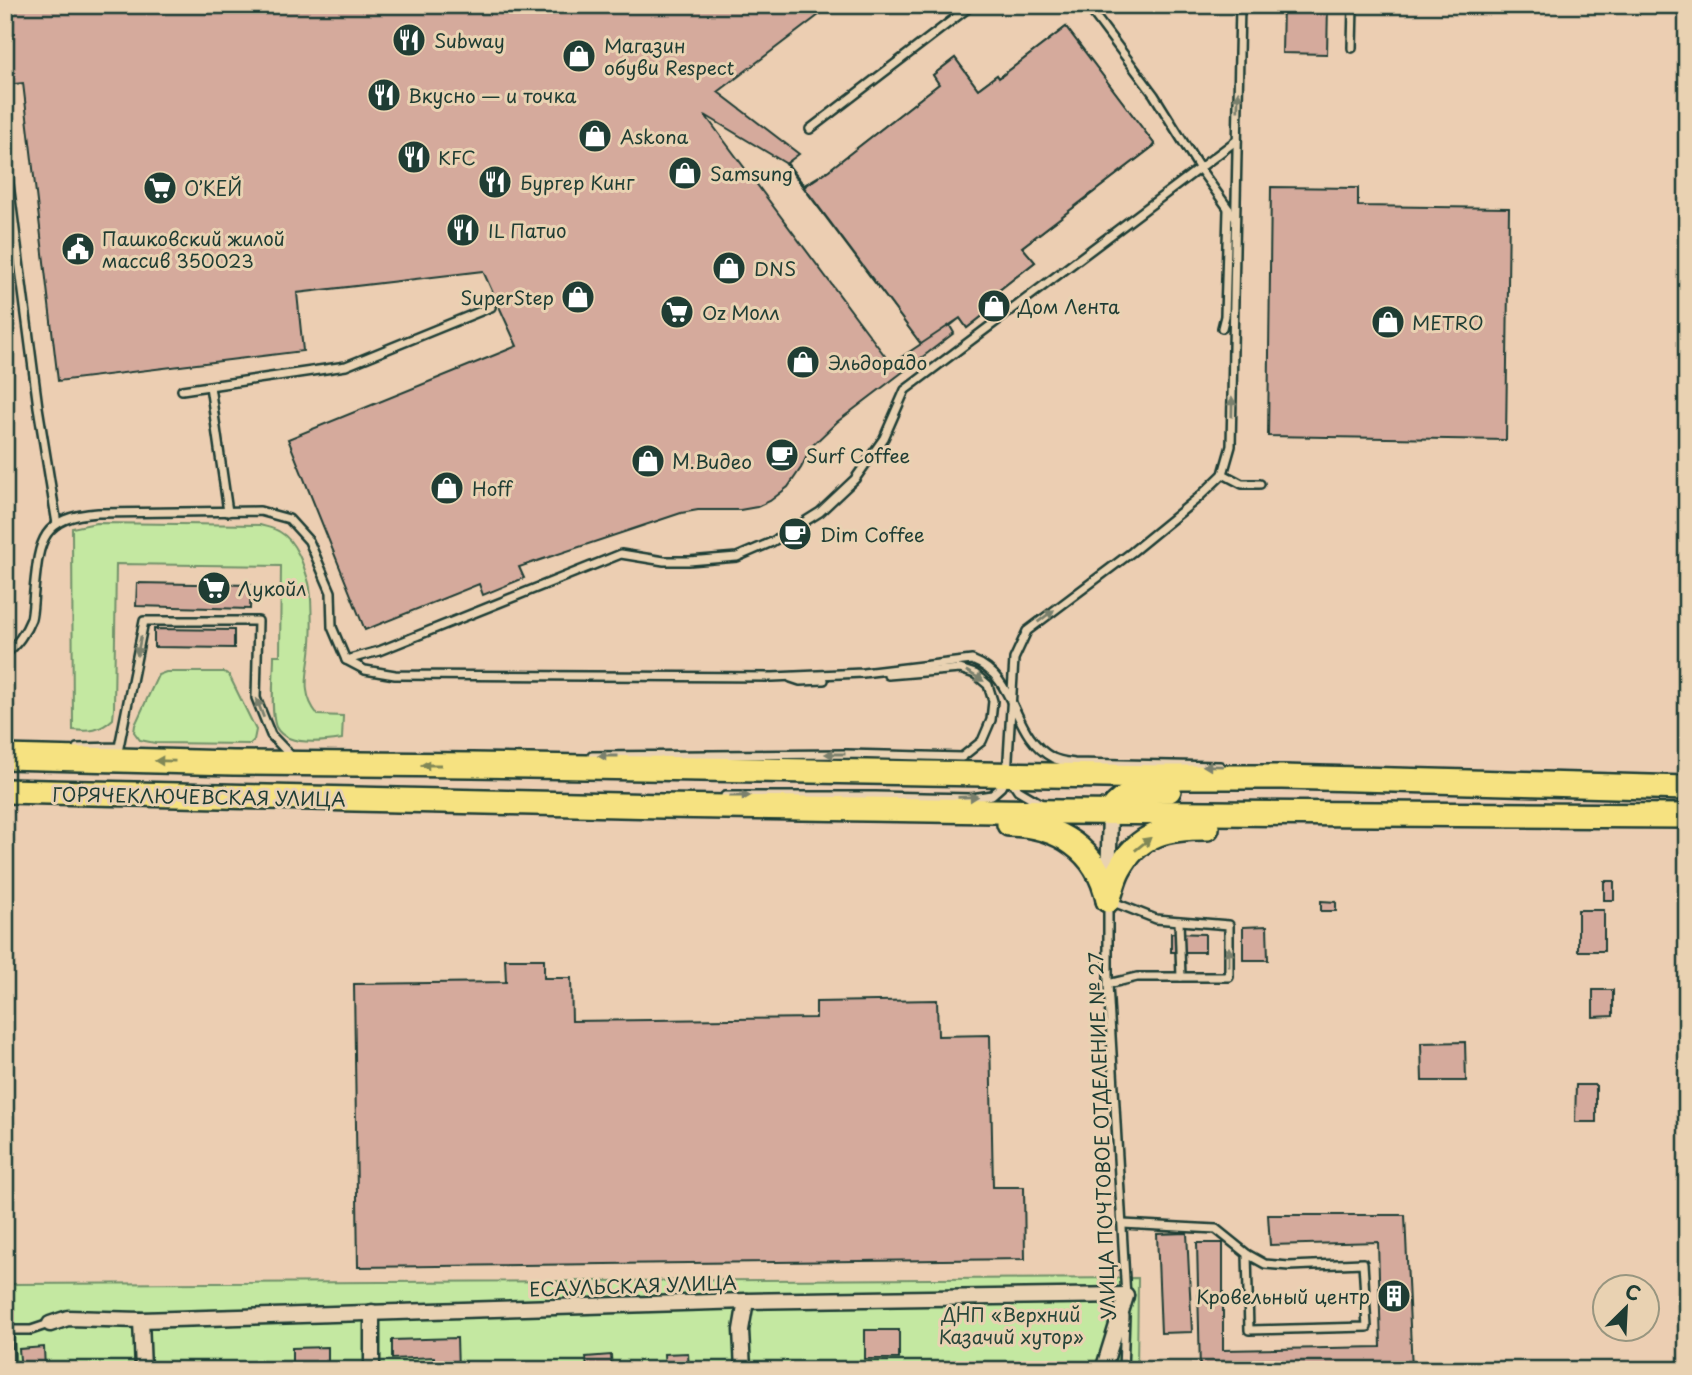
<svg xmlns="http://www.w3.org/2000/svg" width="1692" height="1375" font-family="'Playpen Sans',sans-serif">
  <rect width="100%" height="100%" fill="#ecceb2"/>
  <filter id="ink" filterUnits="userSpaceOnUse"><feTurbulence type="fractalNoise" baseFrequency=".0143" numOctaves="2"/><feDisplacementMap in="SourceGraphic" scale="14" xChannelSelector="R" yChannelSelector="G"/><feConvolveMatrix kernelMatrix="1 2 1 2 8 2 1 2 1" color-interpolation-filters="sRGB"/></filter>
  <g filter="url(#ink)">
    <g fill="#c4e8a1" stroke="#72926a" stroke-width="2">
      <path d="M96,523L260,525C266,527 274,528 280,532C296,541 304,566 309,583C312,594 312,630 311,642C310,670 298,690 318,715L343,716L342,739C324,742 286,747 276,727C270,713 274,672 274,655H280L281,566L116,564L114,708L113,719C100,731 90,732 73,730L72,528Z"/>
      <polygon points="166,672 224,672 229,675 256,730 254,740 250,744 155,743 140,740 134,732 135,725 158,675"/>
      <polygon points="1138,1278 1137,1370 16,1370 10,1284"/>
    </g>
    <g fill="#d5aa9c" stroke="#1f3d34" stroke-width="2" fill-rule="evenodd">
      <path d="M5,5H832L718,92L799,154L787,163L804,185L829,170L939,84L933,75L955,58L978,89L997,75L999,78L1066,27L1155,145L1022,247L1035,262L998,291L1004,299L967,328L960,318L950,326L954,333L837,422L812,446L801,468L788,487L770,501L757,507L740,510H698L681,513L519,567L524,578L483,595L479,584L365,630L288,439L517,346L483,271L297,293L303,351L58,381L23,83L5,85ZM705,115L785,163L921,344L891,364Z"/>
      <polygon points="1283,5 1328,5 1327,54 1282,53"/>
      <polygon points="1066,27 1155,145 1022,247 1035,262 998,291 1004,299 967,328 960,318 921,344 804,187 829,170 939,84 933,75 955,58 978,89 997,75 999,78"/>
      <polygon points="1271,187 1358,188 1358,206 1509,208 1506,440 1268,436"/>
      <polygon points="137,583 251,585 250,609 136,606"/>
      <polygon points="154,629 234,630 234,648 154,647"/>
      <rect x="1604" y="881" width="10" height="19"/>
      <polygon points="1321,901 1336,902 1336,911 1321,911"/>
      <rect x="1578" y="910" width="26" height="41"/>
      <polygon points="1267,926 1268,960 1243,960 1243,927"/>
      <polygon points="1171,933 1205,934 1205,952 1171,952"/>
      <polygon points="505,959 544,959 544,978 571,978 572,1021 816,1018 816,1002 937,1000 938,1036 990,1035 993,1187 1024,1187 1025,1259 358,1267 354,984 506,982"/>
      <polygon points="1593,990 1613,990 1613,1016 1593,1017"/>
      <polygon points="1465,1042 1466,1081 1422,1081 1421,1043"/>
      <polygon points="1576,1085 1596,1085 1596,1122 1575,1122"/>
      <polygon points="1268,1215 1405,1215 1412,1370 1200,1370 1197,1243 1223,1243 1223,1350 1381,1347 1378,1242 1270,1245"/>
      <polygon points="1187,1233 1192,1332 1161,1333 1157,1234"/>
      <rect x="865" y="1330" width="34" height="29"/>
      <polygon points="457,1338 458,1370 435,1370 434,1357 392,1359 392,1340"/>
      <polygon points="44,1347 45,1370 21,1370 19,1349"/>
      <polygon points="328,1347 328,1370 292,1370 292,1348"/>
      <polygon points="688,1353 689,1370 665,1370 664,1354"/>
      <polygon points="611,1355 612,1370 587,1370 586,1357"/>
    </g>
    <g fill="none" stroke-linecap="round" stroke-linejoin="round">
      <defs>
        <g id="service">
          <polyline points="1087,5 1154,95 1200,169 1235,218"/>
          <polyline points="1352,48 1353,5"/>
          <polyline points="810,129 972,5"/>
          <polyline points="5,153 38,407 57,524"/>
          <polyline points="1222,328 1225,316 1228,209"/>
          <polyline points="210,386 228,512"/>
          <polyline points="182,390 346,366 491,307"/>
          <polyline points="1223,474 1242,484 1260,484"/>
          <path d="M5,654C16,646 26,632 31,619C33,611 33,600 34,591C39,542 40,517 98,513L260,511L289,519L309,541L331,592L332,627L346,660L365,670L395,675L773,677L863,673L972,660C1019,678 1010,735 1053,758C1059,761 1068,762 1074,763L1220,766"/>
          <polyline points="346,660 379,651 621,554 664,561 689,561 737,557 772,542 820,512 855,479 884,438 905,390 1237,140"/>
          <polyline points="791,678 800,681 824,680"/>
          <polyline points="77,748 119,747 144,621 258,621 256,698 271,735 293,758"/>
          <polyline points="592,756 847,754 962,757 982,741 991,720 993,701 988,685 975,674 960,669 888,675"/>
          <polyline points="1010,778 1018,790 1040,803"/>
          <polyline points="725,796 875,796 971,798 992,795 1001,787 1007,775 1014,659 1027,631 1132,552 1198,498 1223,474 1231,446 1240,5"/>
          <polyline points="1179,921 1181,977"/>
          <polyline points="1108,984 1137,977 1229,977 1229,925 1156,919 1108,900 1108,984 1126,1297"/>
          <polyline points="1123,1224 1216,1229 1247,1254 1265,1264 1289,1266 1363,1263 1367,1327 1249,1330 1247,1254"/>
          <polyline points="5,1291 8,1330 9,1370"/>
          <polyline points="6,1330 31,1330 49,1324"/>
          <polyline points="1123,1370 1125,1316"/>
        </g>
        <g id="minor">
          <polyline points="1108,885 1110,812"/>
          <polyline points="141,1320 143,1370"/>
          <polyline points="50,1324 68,1318 141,1320 746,1301 1126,1295"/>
          <polyline points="372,1370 372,1312"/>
          <polyline points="743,1370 741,1330 746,1301"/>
          <polyline points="1103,1370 1126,1296"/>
        </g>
        <g id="primary">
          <polyline points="5,757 233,763 472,765 1159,777 1283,777 1687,788"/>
          <polyline points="5,791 663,806 1061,812 1687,816"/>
          <path d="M1110,812C1125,791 1144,790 1169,790"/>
          <path d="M1009,824C1058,825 1098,850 1108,900"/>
          <path d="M1108,900C1112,890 1114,879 1119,870C1139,832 1169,828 1207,828"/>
        </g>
      </defs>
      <use href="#service" stroke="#1f3d34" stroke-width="12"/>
      <use href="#minor" stroke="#1f3d34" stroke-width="19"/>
      <use href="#primary" stroke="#1f3d34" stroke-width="28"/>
      <use href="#service" stroke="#e9d2b2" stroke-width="7"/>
      <use href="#minor" stroke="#e9d2b2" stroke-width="14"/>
      <use href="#primary" stroke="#f6e281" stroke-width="23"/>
    </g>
    <defs><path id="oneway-solid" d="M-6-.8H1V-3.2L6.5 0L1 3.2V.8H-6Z" transform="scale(1.75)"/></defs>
    <g fill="#7a806d">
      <use href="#oneway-solid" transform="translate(1238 101) rotate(-89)"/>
      <use href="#oneway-solid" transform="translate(1232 407) rotate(-89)"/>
      <use href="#oneway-solid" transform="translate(1046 616) rotate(-37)"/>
      <use href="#oneway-solid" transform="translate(139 646) rotate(101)"/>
      <use href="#oneway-solid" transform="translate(975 676) rotate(30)"/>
      <use href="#oneway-solid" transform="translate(260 708) rotate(-111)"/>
      <use href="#oneway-solid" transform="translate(835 754) rotate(180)"/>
      <use href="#oneway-solid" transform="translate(608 756) rotate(180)"/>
      <use href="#oneway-solid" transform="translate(1213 766) rotate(-179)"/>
      <use href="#oneway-solid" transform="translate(740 796)"/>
      <use href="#oneway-solid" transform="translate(968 797) rotate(-2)"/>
      <use href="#oneway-solid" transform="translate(1229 957) rotate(-90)"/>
    </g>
    <g fill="#808757">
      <use href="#oneway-solid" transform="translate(165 761) rotate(-179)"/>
      <use href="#oneway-solid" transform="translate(431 765) rotate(180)"/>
      <use href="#oneway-solid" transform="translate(1143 844) rotate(-39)"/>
    </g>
  </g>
  <defs>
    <symbol id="restaurant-disc" viewBox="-11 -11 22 22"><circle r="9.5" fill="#1f3d34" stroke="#e9d2b2"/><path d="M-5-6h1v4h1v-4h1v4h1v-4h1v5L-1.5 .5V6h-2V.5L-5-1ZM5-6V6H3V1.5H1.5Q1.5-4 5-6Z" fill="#fff"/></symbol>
    <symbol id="shop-disc" viewBox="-11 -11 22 22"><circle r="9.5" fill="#1f3d34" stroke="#e9d2b2"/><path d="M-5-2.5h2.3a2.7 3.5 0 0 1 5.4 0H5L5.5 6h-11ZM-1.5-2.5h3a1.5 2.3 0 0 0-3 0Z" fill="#fff"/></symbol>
    <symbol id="supermarket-disc" viewBox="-11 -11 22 22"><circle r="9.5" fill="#1f3d34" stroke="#e9d2b2"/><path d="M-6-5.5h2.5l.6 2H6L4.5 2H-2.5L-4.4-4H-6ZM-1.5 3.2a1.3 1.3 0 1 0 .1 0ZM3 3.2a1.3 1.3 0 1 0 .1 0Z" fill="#fff"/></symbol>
    <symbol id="civic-disc" viewBox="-11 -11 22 22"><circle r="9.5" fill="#1f3d34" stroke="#e9d2b2"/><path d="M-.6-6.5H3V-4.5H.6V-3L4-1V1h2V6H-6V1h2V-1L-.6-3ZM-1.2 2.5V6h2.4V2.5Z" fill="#fff"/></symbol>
    <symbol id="cafe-disc" viewBox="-11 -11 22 22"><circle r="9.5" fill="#1f3d34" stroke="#e9d2b2"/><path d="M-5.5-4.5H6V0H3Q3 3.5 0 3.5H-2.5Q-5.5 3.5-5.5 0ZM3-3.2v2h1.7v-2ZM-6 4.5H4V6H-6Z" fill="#fff"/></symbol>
    <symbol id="building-disc" viewBox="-11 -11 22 22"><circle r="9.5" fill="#1f3d34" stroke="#e9d2b2"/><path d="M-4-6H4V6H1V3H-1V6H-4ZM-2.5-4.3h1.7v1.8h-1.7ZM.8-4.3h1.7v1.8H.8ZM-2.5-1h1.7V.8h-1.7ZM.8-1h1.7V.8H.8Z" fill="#fff"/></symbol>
  </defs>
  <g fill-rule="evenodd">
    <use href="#restaurant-disc" x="390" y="21" width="38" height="38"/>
    <use href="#shop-disc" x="560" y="37" width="38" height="38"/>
    <use href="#restaurant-disc" x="365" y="76" width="38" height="38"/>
    <use href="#shop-disc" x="576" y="117" width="38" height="38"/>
    <use href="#restaurant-disc" x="395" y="138" width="38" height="38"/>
    <use href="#shop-disc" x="666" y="154" width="38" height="38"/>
    <use href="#restaurant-disc" x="476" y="163" width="38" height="38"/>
    <use href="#supermarket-disc" x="141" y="169" width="38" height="38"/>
    <use href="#restaurant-disc" x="444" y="211" width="38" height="38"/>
    <use href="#civic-disc" x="59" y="230" width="38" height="38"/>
    <use href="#shop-disc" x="710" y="249" width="38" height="38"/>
    <use href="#shop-disc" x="559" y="278" width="38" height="38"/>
    <use href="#shop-disc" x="975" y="287" width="38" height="38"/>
    <use href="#supermarket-disc" x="658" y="293" width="38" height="38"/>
    <use href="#shop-disc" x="1369" y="303" width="38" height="38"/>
    <use href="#shop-disc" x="784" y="343" width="38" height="38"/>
    <use href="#cafe-disc" x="763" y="436" width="38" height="38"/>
    <use href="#shop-disc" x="629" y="442" width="38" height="38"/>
    <use href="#shop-disc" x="428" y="469" width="38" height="38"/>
    <use href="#cafe-disc" x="776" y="515" width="38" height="38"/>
    <use href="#supermarket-disc" x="195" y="569" width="38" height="38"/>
    <use href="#building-disc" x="1375" y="1277" width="38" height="38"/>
  </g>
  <g text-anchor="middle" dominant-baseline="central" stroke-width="6" stroke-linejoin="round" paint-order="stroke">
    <g font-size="19" fill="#1f3d34" stroke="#e9d2b2" text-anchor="start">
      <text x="434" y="40">Subway</text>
      <text x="604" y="45">Магазин<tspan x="604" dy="22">обуви Respect</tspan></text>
      <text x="408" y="95">Вкусно — и точка</text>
      <text x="620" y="136">Askona</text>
      <text x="438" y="157">KFC</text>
      <text x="710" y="173">Samsung</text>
      <text x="520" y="182">Бургер Кинг</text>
      <text x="184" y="188">О’КЕЙ</text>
      <text x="488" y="230">IL Патио</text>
      <text x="102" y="238">Пашковский жилой<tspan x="102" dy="22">массив 350023</tspan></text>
      <text x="754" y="268">DNS</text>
      <text x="554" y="297" text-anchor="end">SuperStep</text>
      <text x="1018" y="306">Дом Лента</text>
      <text x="702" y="312">Oz Молл</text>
      <text x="1412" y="322">METRO</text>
      <text x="828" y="362">Эльдорадо</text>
      <text x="806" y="455">Surf Coffee</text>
      <text x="672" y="461">М.Видео</text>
      <text x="472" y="488">Hoff</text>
      <text x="820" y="534">Dim Coffee</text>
      <text x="238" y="588">Лукойл</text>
      <text x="1370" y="1296" text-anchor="end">Кровельный центр</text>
    </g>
    <g font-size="19" fill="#1f3d34" stroke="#e9d2b2">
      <text transform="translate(199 796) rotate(1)">ГОРЯЧЕКЛЮЧЕВСКАЯ УЛИЦА</text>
      <text transform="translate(1101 1136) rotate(-92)">УЛИЦА ПОЧТОВОЕ ОТДЕЛЕНИЕ № 27</text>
      <text transform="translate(633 1285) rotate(-2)">ЕСАУЛЬСКАЯ УЛИЦА</text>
    </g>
    <g font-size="19" fill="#274639" stroke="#e9d2b2">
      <text x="1011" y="1314">ДНП «Верхний<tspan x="1011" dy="22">Казачий хутор»</tspan></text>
    </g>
  </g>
  <rect width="1692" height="1375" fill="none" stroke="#e9d2b2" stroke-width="28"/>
  <rect x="14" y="14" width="1664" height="1347" fill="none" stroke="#1f3d34" stroke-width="2.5" filter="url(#ink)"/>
  <g transform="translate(1626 1308) rotate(24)"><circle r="33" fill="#e9d2b2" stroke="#989680" stroke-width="2"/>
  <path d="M0-5L12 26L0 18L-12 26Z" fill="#1f3d34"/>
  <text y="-10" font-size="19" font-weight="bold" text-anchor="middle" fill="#1f3d34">С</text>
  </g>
</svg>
